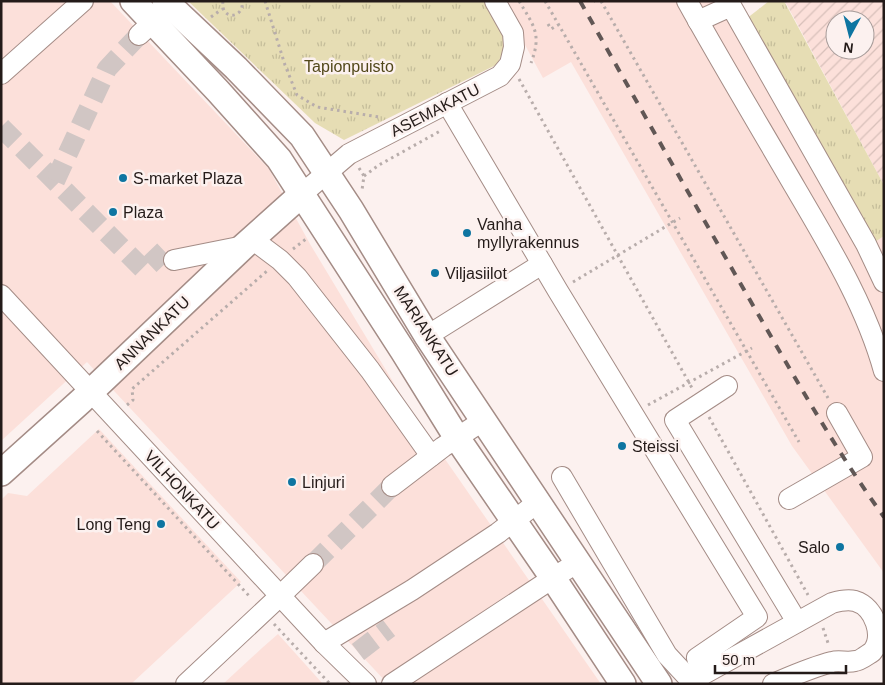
<svg xmlns="http://www.w3.org/2000/svg" width="885" height="685" font-family="Arial,sans-serif">
  <defs>
    <pattern id="industrial-furrows" width="10" height="10" patternUnits="userSpaceOnUse" patternTransform="scale(1.25)"><rect width="10" height="10" fill="#fce0da"/><path d="M-1 1l2-2M0 10L10 0M9 11l2-2" fill="none" stroke="#d8c0ba"/></pattern>
    <pattern id="grass-tufts" width="24" height="20" patternUnits="userSpaceOnUse" patternTransform="scale(1.25)"><rect width="24" height="20" fill="#e6ddb4"/><path d="M3 7l-1-3M5 7V3M7 7l1-3M15 17l-1-3M17 17v-4M19 17l1-3" fill="none" stroke="#c5bd9a"/></pattern>
  </defs>
  <rect width="100%" height="100%" fill="#fcf1ef"/>
  <g fill="#fce0da">
    <polygon points="1,1 110,1 269,169 310,244 404,400 601,684 388,684 87,362 1,441"/>
    <polygon points="501,1 736,1 872,244 884,236 884,573 792,446 571,62 543,78"/>
    <polygon points="99,429 241,582 131,684 1,684 1,500 8,493 27,496"/>
    <polygon points="278,634 323,684 223,684 262,648"/>
  </g>
  <path fill="url(#industrial-furrows)" fill-rule="evenodd" d="M784,1H884V185L787,5ZM835,20H865V50H835Z"/>
  <g fill="url(#grass-tufts)">
    <polygon points="188,1 484,1 497,22 507,40 498,64 344,140 315,123"/>
    <polygon points="769,1 784,1 884,185 884,236 872,244 746,19"/>
  </g>
  <g fill="none" stroke-linecap="round" stroke-linejoin="round">
    <g stroke="#d1c6c4" stroke-width="20" stroke-dasharray="20 10" stroke-linecap="butt">
      <polyline points="1,127 144,270 165,250 174,260"/>
      <polyline points="55,181 107,69 139,35"/>
      <polyline points="313,564 392,486"/>
      <polyline points="358,652 389,628"/>
    </g>
    <defs>
      <g id="minor">
        <path d="M687,1C722,64 760,127 796,189C830,247 866,306 884,371"/>
        <polyline points="698,21 731,6 866,244 884,282"/>
        <polyline points="139,35 153,22"/>
        <polyline points="1,74 83,1"/>
        <polyline points="447,103 558,291 757,617 697,658 702,675"/>
        <polyline points="302,194 349,154 500,76 510,64 514,47 513,33 495,1"/>
        <polyline points="252,239 280,260 297,277 370,370 431,456"/>
        <polyline points="174,260 244,246"/>
        <polyline points="1,295 324,643 366,684"/>
        <polyline points="427,336 542,264"/>
        <polyline points="727,386 675,420 797,622"/>
        <polyline points="562,477 667,655 694,684"/>
        <polyline points="392,486 443,447 484,420"/>
        <polyline points="789,499 862,457 837,413"/>
        <polyline points="324,643 412,590 498,533 538,502"/>
        <polyline points="186,684 280,596 313,564"/>
        <polyline points="392,684 553,578 578,562"/>
        <path d="M691,684L702,675L832,603C839,601 847,599 855,601C875,607 885,637 872,652C867,655 860,661 855,661C847,663 839,660 832,662C812,667 792,676 773,684"/>
      </g>
      <g id="major">
        <polyline points="133,1 218,91 279,159 403,351 457,438 553,578 623,684"/>
        <polyline points="165,1 236,68 302,136 351,210 427,336 659,684"/>
        <polyline points="1,473 81,401 244,246 302,194"/>
      </g>
    </defs>
    <use href="#minor" stroke="#a48c86" stroke-width="22"/>
    <use href="#major" stroke="#a48c86" stroke-width="28"/>
    <g stroke="#b8adab" stroke-width="3" stroke-dasharray="2.5 4" stroke-linecap="butt">
      <path d="M223,1C220,21 245,19 242,1"/>
      <polyline points="265,1 285,65 297,95 317,107 379,117"/>
      <path d="M519,1C534,26 542,34 531,63"/>
      <polyline points="545,1 799,442"/>
      <polyline points="594,1 595,1"/>
      <polyline points="601,1 828,398"/>
      <polyline points="211,17 222,9"/>
      <polyline points="548,24 551,29 558,25"/>
      <polyline points="519,79 692,388"/>
      <polyline points="359,168 364,176 362,190"/>
      <polyline points="364,176 379,165 442,130"/>
      <polyline points="293,249 306,239"/>
      <polyline points="573,282 680,218"/>
      <polyline points="127,405 133,400 132,389 267,271"/>
      <polyline points="648,405 752,348"/>
      <polyline points="709,417 808,595"/>
      <polyline points="97,431 251,598"/>
      <polyline points="274,624 330,684"/>
      <polyline points="823,628 829,646"/>
    </g>
    <use href="#minor" stroke="#fff" stroke-width="20"/>
    <use href="#major" stroke="#fff" stroke-width="25"/>
    <path stroke="#615755" stroke-width="4" stroke-dasharray="9 9" stroke-linecap="butt" d="M580,1C639,106 698,210 758,314C798,383 837,452 884,517"/>
  </g>
  <g fill="#0e75a1" stroke="#fcf1ef" stroke-width="2">
    <circle cx="123" cy="178" r="5"/>
    <circle cx="113" cy="212" r="5"/>
    <circle cx="467" cy="233" r="5"/>
    <circle cx="435" cy="273" r="5"/>
    <circle cx="622" cy="446" r="5"/>
    <circle cx="292" cy="482" r="5"/>
    <circle cx="161" cy="524" r="5"/>
    <circle cx="840" cy="547" r="5"/>
  </g>
  <g text-anchor="middle" dominant-baseline="central" stroke-width="5" stroke-linejoin="round" paint-order="stroke">
    <g font-size="16" fill="#52481a" stroke="#fcf1ef">
      <text x="349" y="66">Tapionpuisto</text>
    </g>
    <g font-size="16" fill="#241b19" stroke="#fcf1ef">
      <text transform="translate(435 110) rotate(-27)">ASEMAKATU</text>
      <text transform="translate(426 331) rotate(57)">MARIANKATU</text>
      <text transform="translate(152 333) rotate(-44)">ANNANKATU</text>
      <text transform="translate(182 490) rotate(47)">VILHONKATU</text>
    </g>
    <g font-size="16" fill="#241b19" stroke="#fcf1ef" text-anchor="start">
      <text x="133" y="178">S-market Plaza</text>
      <text x="123" y="212">Plaza</text>
      <text x="477" y="224">Vanha<tspan x="477" dy="18">myllyrakennus</tspan></text>
      <text x="445" y="273">Viljasiilot</text>
      <text x="632" y="446">Steissi</text>
      <text x="302" y="482">Linjuri</text>
      <text x="151" y="524" text-anchor="end">Long Teng</text>
      <text x="830" y="547" text-anchor="end">Salo</text>
    </g>
  </g>
  <rect width="885" height="685" fill="none" stroke="#241b19" stroke-width="5"/>
  <g transform="translate(850 35) rotate(187)"><circle r="24" fill="#fcf1ef" stroke="#a69b99"/>
  <path d="M0-4L9 19L0 12L-9 19Z" fill="#0e75a1"/>
  <text y="-8" font-size="14" font-weight="bold" text-anchor="middle" fill="#241b19">N</text>
  </g>
  <path d="M715 665v8h131v-8" fill="none" stroke="#241b19" stroke-width="2.5"/>
  <text x="722" y="665" font-size="15" fill="#241b19" stroke="#fcf1ef" stroke-width="4" paint-order="stroke">50 m</text>
</svg>
